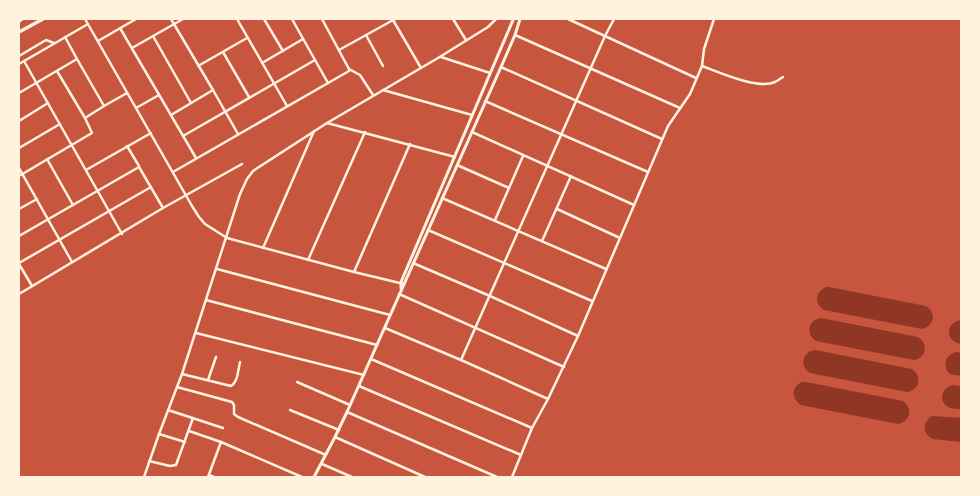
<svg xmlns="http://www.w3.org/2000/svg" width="980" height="496" font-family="'Exo 2',sans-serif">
  <rect width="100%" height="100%" fill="#c8553d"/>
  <g fill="#8f3625">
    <path d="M826,287H829L926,306C937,313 934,326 922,329L824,310C814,304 815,292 826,287Z"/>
    <path d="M821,318L918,337C929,344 926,358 914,360L816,341C805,334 808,320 821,318Z"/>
    <path d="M961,320V344C945,342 945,322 961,320Z"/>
    <path d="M815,350L912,369C922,376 920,390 907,392L810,373C799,366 802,352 815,350Z"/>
    <path d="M956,352L961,353V376L950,374C942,366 945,355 956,352Z"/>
    <path d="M802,382H806L903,401C913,408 911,421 898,424L801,405C791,398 791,387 802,382Z"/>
    <path d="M953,385L961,386V409C957,409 952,409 948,407C937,400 943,387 953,385Z"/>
    <path d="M932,416L961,418V442L933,439C922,434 922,422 932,416Z"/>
  </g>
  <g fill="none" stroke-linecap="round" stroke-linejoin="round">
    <g stroke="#fff3e0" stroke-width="2.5">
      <polyline points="85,19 192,206 199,217 205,224 227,238 354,272 404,284"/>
      <polyline points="171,19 213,90"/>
      <polyline points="237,19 287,106"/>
      <polyline points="264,19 283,51"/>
      <polyline points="292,19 315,60"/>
      <polyline points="322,19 349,69 360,75 373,95"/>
      <polyline points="453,19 466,40"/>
      <polyline points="568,19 696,78"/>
      <polyline points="393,20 421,68"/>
      <polyline points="120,28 196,158"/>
      <polyline points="366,35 383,66"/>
      <polyline points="515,35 680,108"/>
      <polyline points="153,36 191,103"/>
      <polyline points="98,41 136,19"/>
      <polyline points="132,48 183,19"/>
      <polyline points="339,50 395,19"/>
      <polyline points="223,52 249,97"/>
      <polyline points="19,56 46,40 54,43"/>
      <polyline points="441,57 490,73"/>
      <polyline points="77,59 104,106 127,93"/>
      <polyline points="24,61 122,234"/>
      <polyline points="262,63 303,39"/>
      <polyline points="19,64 88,24"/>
      <polyline points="198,66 247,38"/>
      <path d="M702,66C719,72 758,90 775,82C777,81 780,79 783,77"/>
      <polyline points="501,67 662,139"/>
      <polyline points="57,71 85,118"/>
      <polyline points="383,90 472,115"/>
      <polyline points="19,93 77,59 65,37"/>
      <polyline points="485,101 648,172"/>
      <polyline points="136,108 159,95"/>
      <polyline points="171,115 213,90 238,134"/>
      <polyline points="19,121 48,103"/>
      <polyline points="327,123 455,157"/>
      <polyline points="472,132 634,205"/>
      <polyline points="183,136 315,60 328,83"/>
      <polyline points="127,146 139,166"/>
      <polyline points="19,148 60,124"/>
      <polyline points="47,159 73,205"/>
      <polyline points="457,165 509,188"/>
      <polyline points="19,168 72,262"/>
      <polyline points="86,170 151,133"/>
      <polyline points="173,172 349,71 349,69"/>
      <polyline points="19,176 92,133 85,118 104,106"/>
      <polyline points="442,198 606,269"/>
      <polyline points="19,209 37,199"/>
      <polyline points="557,209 620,238"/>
      <polyline points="495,220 523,156"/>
      <polyline points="428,230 592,301"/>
      <polyline points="19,236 139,167 163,208"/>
      <polyline points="542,241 571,176"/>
      <polyline points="263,248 314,131"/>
      <polyline points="308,260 365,132"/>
      <polyline points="19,263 151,187"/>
      <polyline points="413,263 490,296 578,336"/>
      <polyline points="19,264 32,286"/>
      <polyline points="217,269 390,315"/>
      <polyline points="354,272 410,144"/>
      <polyline points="19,294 163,208 242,164"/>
      <polyline points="399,294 564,367"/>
      <polyline points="206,300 377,345"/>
      <polyline points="385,328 461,360"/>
      <polyline points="196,333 364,375"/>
      <polyline points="371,359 532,428"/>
      <path d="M182,374L231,386C238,382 238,370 240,362"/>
      <polyline points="208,380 216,357"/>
      <polyline points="297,382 350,405"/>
      <polyline points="359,386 521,455"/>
      <polyline points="177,387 232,402 234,405 234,414 238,417 326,455"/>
      <polyline points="548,399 461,360 605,36 614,19"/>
      <polyline points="168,410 223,428"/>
      <polyline points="290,410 339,430"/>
      <polyline points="347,412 497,477"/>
      <polyline points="189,431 221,442"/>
      <polyline points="159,434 185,442"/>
      <polyline points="335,437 425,477"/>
      <polyline points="149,461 170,466 176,465 193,418"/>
      <polyline points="322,464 352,477"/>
      <polyline points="209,475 214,477"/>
      <polyline points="144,477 159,434 182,374 240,194 247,179 253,171 327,123 438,58 488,27 496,19"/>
      <polyline points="208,477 221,442 302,477"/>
      <polyline points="512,477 532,428 548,399 578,336 668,126 690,94 702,66 704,49 714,19"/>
    </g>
    <g stroke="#fff3e0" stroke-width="3">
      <polyline points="401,288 401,282 513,20"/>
      <polyline points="314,477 335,437 347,412 501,67 515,35 520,19"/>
    </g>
    <g stroke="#fff3e0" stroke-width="3.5">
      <polyline points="19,21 22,19"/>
      <polyline points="19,32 43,19"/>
    </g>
  </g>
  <rect width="980" height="496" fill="none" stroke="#fff3e0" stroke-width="40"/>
</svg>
